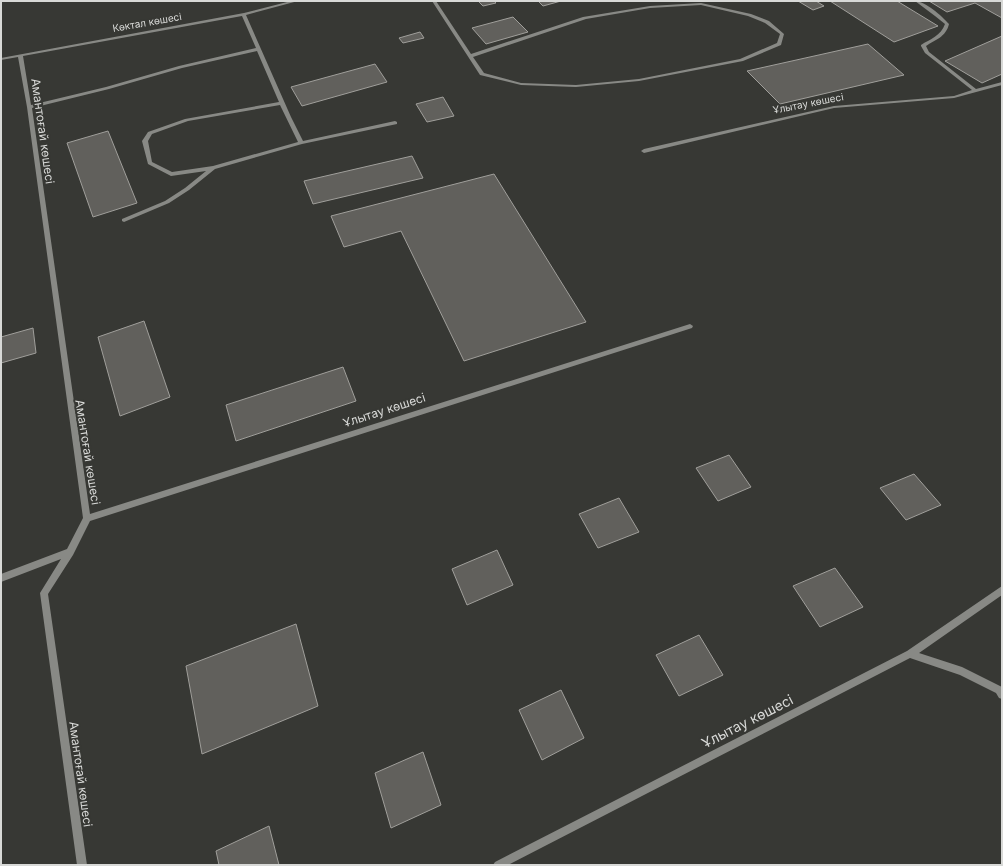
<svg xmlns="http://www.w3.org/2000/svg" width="1003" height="866" font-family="Inter,sans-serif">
  <rect width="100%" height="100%" fill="#373834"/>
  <g fill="#61605c" stroke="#a09f9b">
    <polygon points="478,1 494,1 496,3 483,6"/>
    <polygon points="538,1 561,1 543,6"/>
    <polygon points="798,1 816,1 824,6 813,10"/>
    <polygon points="830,1 897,1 938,26 894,42"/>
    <polygon points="929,1 1002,1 1002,18 975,3 947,12"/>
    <polygon points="513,17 528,32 486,44 472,28"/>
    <polygon points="420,32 424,38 403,43 399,38"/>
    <polygon points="1002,36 1002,74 982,83 945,61"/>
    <polygon points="868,44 904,75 780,104 747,71"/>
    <polygon points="375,64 387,82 302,106 291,87"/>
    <polygon points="443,97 454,116 427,122 416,104"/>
    <polygon points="108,131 137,203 93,217 67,143"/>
    <polygon points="412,156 423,178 313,204 304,181"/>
    <polygon points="494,174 586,322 464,361 401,231 344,247 331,216"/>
    <polygon points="144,321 170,397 120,416 98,337"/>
    <polygon points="33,328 36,353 1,363 1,337"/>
    <polygon points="343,367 356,401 236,441 226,405"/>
    <polygon points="729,455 751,487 718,501 696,468"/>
    <polygon points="914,474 941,505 906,520 880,488"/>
    <polygon points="619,498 639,532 598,548 579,514"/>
    <polygon points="497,550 513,585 467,605 452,569"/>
    <polygon points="835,568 863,607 820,627 793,586"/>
    <polygon points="296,624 318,706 202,754 186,666"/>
    <polygon points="699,635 723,675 679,696 656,655"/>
    <polygon points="561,690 584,738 542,760 519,710"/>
    <polygon points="423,752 441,805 391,828 375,773"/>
    <polygon points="269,826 279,865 219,865 216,851"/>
  </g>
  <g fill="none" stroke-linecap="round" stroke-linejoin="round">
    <g fill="#888985" fill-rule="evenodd">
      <path d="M291,1H298L246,15L291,117L303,141L395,121L397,122V124L302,144L215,169L189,190L169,203L124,222L122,221V219L165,201L185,188L206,171L171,176L148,164L142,141L148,132L185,119L279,102L257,51L182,68L109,89L32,108L90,514L690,324L693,326L692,328L90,521L73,555L48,594L87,865H77L40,593L61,559L1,582V574L67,549L83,518L27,107L18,57L1,60V58L244,13ZM242,16L256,48L179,66L106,87L31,105L23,56ZM280,105L298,142L213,166L172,172L152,162L148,141L152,134L188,121Z"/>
      <path d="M432,1H436L471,54L583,17L650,6L701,3L751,14L769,21L784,34L781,45L743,61L639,81L576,87L521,85L480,75ZM701,5L748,16L765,23L780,34L777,43L740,59L639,79L576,85L521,83L484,73L473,57L586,19L650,8Z"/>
      <path d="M915,1C925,1 942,16 949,24C946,37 935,40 926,46L929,52L976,89L1002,82V85L954,98L834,108L644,153L641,151L644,149L834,106L954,96L972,90L925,53L921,46V45C930,39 941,36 945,24L935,16Z"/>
      <polygon points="1002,586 1002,595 919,653 962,667 1002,687 1002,699 999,698 996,693 960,675 910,658 508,865 493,865 495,862 907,651"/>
    </g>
  </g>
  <g text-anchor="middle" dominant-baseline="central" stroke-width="4" stroke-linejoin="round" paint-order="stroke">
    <g font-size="10" fill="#d8d9d7" stroke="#373834">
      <text transform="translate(147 22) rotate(-10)">Көктал көшесі</text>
      <text transform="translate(808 103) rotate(-11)">Ұлытау көшесі</text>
    </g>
    <g font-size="12" fill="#d8d9d7" stroke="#373834">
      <text transform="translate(43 131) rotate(82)">Амантоғай көшесі</text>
      <text transform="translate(384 410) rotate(-18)">Ұлытау көшесі</text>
      <text transform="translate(88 452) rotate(81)">Амантоғай көшесі</text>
      <text transform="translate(81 774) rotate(82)">Амантоғай көшесі</text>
    </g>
    <g font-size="14" fill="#d8d9d7" stroke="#373834">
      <text transform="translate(747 721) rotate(-27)">Ұлытау көшесі</text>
    </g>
  </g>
  <rect width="1003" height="866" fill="none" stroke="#d8d9d7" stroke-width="4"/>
</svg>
